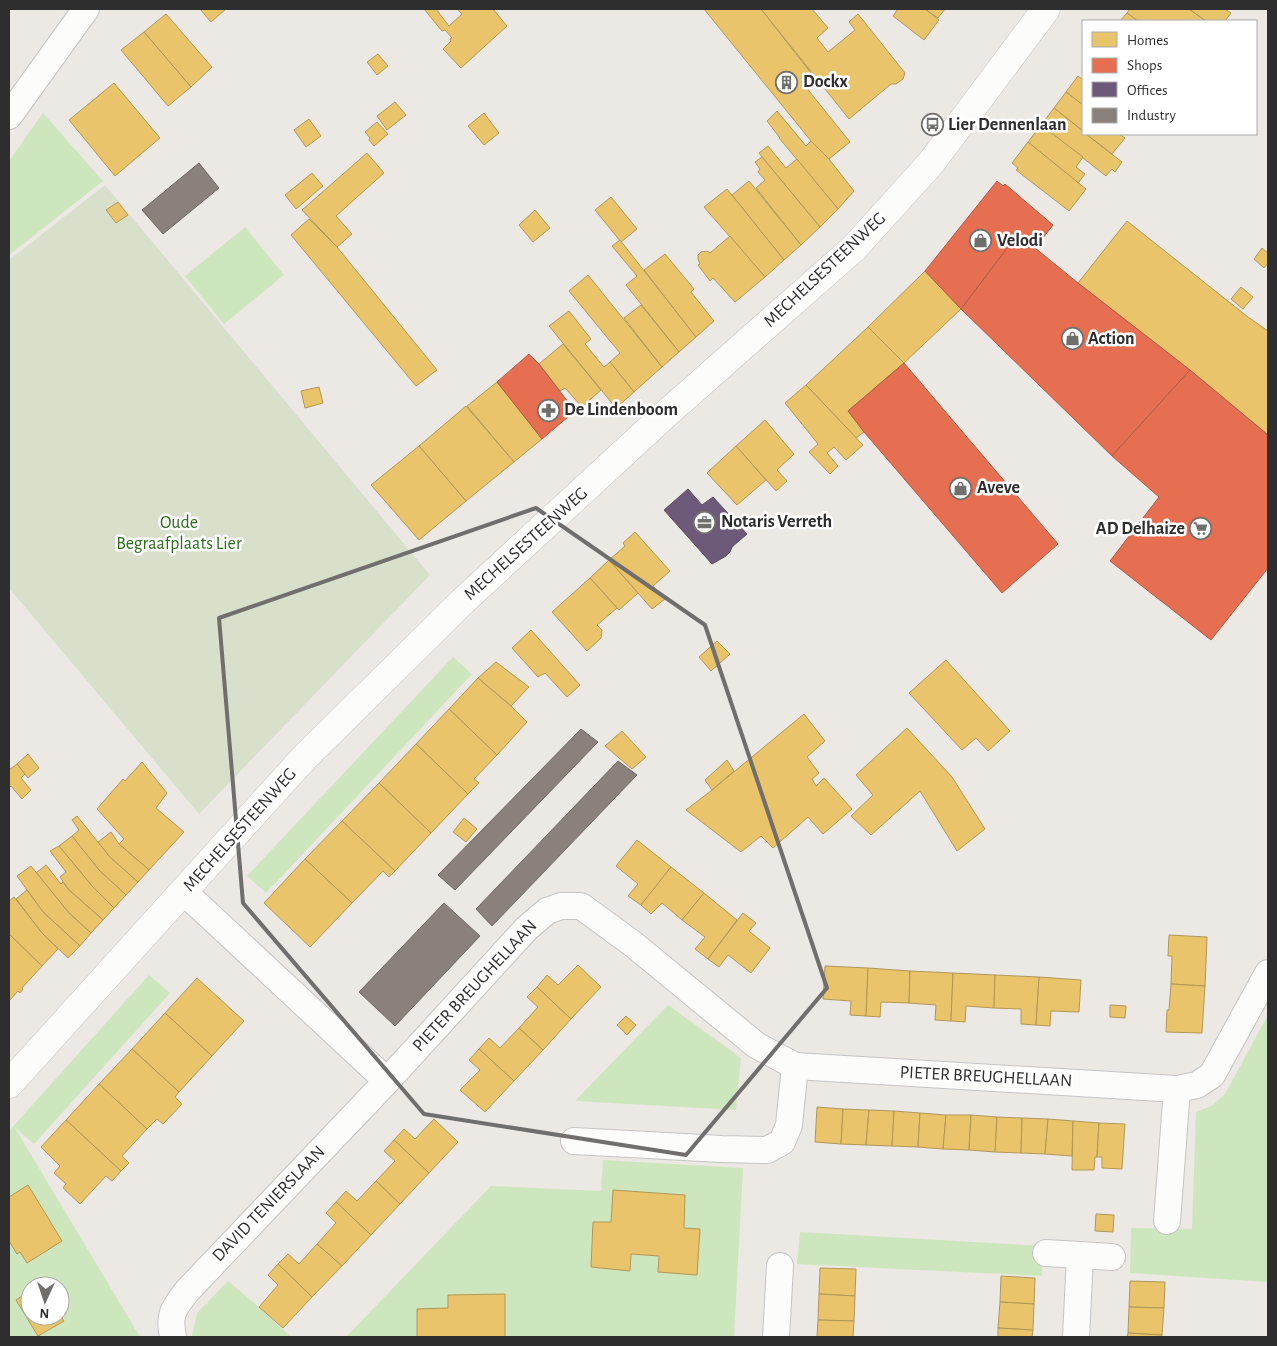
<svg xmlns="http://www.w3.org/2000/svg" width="1277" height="1346" font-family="'Alegreya Sans',sans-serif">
  <rect width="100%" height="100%" fill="#ece8e4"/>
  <g fill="#cee6be" fill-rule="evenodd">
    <polygon points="43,113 103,181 9,255 9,161"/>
    <polygon points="245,227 284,275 224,324 185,276"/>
    <polygon points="453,657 472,674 266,893 247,876"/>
    <path d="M149,975L170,993L34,1144L15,1128L140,1337H9V1131ZM30,1286H60V1316H30Z"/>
    <polygon points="668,1005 741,1058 736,1110 575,1101"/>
    <polygon points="1268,1015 1268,1282 1130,1273 1131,1228 1192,1229 1196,1112 1211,1106 1225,1094"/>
    <polygon points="603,1160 743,1168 734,1337 346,1337 491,1186 601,1191"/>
    <polygon points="800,1232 1043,1246 1042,1276 797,1264"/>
    <polygon points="228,1281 259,1307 291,1337 193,1337 192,1336 197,1313"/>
  </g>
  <polygon fill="#d8e0cc" points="105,185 430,575 199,814 9,588 9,260"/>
  <g fill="#e9c46a" stroke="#b19758">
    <polygon points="200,9 226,9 211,22"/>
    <polygon points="424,9 436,9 449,26 462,14 457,9 493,9 507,26 461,68 443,49 451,41 450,39 452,38 445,30 442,31"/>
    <polygon points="704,9 761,9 815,78 805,86 850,142 829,159 811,141"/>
    <polygon points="761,9 812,9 828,28 817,38 828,52 855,30 849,22 858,14 905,73 903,79 896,84 891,84 849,119"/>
    <polygon points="898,9 925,9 939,20 924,40 893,16"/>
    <polygon points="925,9 945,9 938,18"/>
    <polygon points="1130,9 1189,9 1206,21 1138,21 1127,13"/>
    <polygon points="1189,9 1225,9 1231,13 1225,21 1206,21"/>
    <polygon points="1127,13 1138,21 1120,21"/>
    <polygon points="166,14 212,67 191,87 144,32"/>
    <polygon points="144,32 191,87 168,106 121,50"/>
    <polygon points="378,54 388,66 377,75 367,62"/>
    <polygon points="1078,76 1083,80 1083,105 1066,92"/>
    <polygon points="114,83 160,138 115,176 69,120"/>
    <polygon points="1066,92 1083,105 1083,131 1054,108"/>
    <polygon points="395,102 406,115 387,130 377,116"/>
    <polygon points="1054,108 1083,131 1083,134 1086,134 1122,162 1115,172 1112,169 1106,176 1041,125"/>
    <polygon points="777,111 806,146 811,141 829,159 854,191 838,209 779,138 780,138 767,121"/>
    <polygon points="484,113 499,133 484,145 468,126"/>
    <polygon points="309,119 321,136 306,147 294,130"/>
    <polygon points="377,122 388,134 374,146 369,140 370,138 365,132"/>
    <polygon points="1041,125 1083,157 1076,167 1085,174 1078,183 1028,142"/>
    <polygon points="1086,134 1119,134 1125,138 1112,154"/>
    <polygon points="1028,142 1086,189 1069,211 1016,170 1018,168 1012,163"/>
    <polygon points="768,146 786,168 797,159 838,209 820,227 762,157 759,153"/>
    <polygon points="367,153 384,173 336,216 352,234 337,247 302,210"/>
    <polygon points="762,157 820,227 801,245 756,188 765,180 758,172 760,169 755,162"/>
    <polygon points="312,173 323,186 296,209 285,195"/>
    <polygon points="749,181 801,245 784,260 732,195"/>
    <polygon points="727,189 784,260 765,277 704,207"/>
    <polygon points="611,197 637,229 621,242 595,210"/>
    <polygon points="118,202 128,215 116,223 106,210"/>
    <polygon points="535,210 550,228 533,242 519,225"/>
    <polygon points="309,219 337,247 437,370 416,386 291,235"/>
    <polygon points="1127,221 1248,317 1268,331 1268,435 1190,370 1078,283"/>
    <polygon points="730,236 765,277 735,302 713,278 710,281 698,265 700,264 698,259 698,255 701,252 707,251 710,253"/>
    <polygon points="620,240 696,337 679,352 626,285 637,276 612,246"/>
    <polygon points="1262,248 1268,253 1268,263 1264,268 1254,259"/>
    <polygon points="665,254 694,289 691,292 714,321 696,337 644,270"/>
    <polygon points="925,271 961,309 904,363 868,327"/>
    <polygon points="588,275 662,367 634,392 610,362 620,353 569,291"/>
    <polygon points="1241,287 1253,297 1243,309 1231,299"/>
    <polygon points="641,305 679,352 662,367 624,318"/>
    <polygon points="569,311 591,339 585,344 604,367 610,362 634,392 616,408 549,326"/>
    <polygon points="868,327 904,363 848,411 864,432 856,438 806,385"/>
    <polygon points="563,344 601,390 582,407 565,388 560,391 539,364"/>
    <polygon points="497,382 542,439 514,462 467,406"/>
    <polygon points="806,385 863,445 846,460 834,447 827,453 838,466 830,474 809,452 818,444 785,403"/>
    <polygon points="319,387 323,403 305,408 301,391"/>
    <polygon points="466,406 514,462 466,501 419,446"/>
    <polygon points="765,420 794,454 777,470 787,481 776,491 736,446"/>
    <polygon points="419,446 466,501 419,540 371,485"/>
    <polygon points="736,446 766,480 737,505 707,473"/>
    <polygon points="635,532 670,571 653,586 665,599 652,609 609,560 625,546 623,543"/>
    <polygon points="609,560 638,593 619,610 590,578"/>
    <polygon points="590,578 617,608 597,625 602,630 601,638 587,651 552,612"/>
    <polygon points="531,630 580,685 567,697 545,673 538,677 512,648"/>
    <polygon points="717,641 730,654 711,671 699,657"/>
    <polygon points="946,660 1010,731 988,751 976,738 962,750 909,693"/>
    <polygon points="496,662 529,687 511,706 478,678"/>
    <polygon points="478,678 511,706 527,722 497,755 449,709"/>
    <polygon points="449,709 497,755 474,779 479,783 468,794 416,744"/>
    <polygon points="804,714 825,741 807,757 819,773 812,779 816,786 824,778 852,809 823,834 808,817 773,848 761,836 741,852 686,810 712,790"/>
    <polygon points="907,728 952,777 985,829 957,851 920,791 871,835 851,816 873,795 856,775"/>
    <polygon points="622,731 646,757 632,769 605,746"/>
    <polygon points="416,744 468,794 431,833 379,783"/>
    <polygon points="28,754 39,768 28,778 17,764"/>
    <polygon points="727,760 734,771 712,790 705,780"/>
    <polygon points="142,762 167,793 156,808 184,832 149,870 119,844 124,839 97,809 123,779 125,781"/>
    <polygon points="17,764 25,774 21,778 31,790 22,799 11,786 9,788 9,770"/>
    <polygon points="379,783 431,833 395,871 342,821"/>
    <polygon points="77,816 110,857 138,882 126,895 99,870 72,836 79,830 72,820"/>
    <polygon points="464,818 477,829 466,842 453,832"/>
    <polygon points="342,821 395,871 389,877 383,871 352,903 305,859"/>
    <polygon points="111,832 119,844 149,870 138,882 110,857 98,842"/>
    <polygon points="72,836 99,870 126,895 114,908 92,886 59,846"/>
    <polygon points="637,840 671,867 641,905 628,896 638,884 616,866"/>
    <polygon points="59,846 92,886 114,908 103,920 68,889 60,877 66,872 50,851"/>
    <polygon points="305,859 352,903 310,947 264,903"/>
    <polygon points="46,865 61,884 63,882 68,889 103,920 91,933 69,913 36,873"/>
    <polygon points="31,866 69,913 91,933 80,946 43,912 17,876"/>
    <polygon points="671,867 704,893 682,920 662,903 651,914 641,905"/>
    <polygon points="27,890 43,912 80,946 68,958 42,933 16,899"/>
    <polygon points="704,893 737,920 708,959 695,949 705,937 682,920"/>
    <polygon points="14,897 42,933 58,949 42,966 9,934 9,901"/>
    <polygon points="743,913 756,923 749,931 770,948 751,973 728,955 719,967 708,959"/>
    <polygon points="9,934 42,966 22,988 23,989 20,993 18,991 9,1001"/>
    <polygon points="1169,935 1207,937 1205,986 1171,984 1172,956 1168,956"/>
    <polygon points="578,965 601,987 571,1019 537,987 547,975 558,985"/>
    <polygon points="825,966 868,968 866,1016 850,1015 851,1001 823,999"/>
    <polygon points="868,968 910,971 909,1003 881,1002 880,1017 866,1016"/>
    <polygon points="910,971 953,973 951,1021 935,1020 936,1005 909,1003"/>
    <polygon points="953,973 995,975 994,1008 966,1006 965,1022 951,1021"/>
    <polygon points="995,975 1039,977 1036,1025 1021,1024 1021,1009 994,1008"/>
    <polygon points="1039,977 1081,980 1079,1012 1051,1011 1050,1026 1036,1025"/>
    <polygon points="197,978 244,1021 212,1056 165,1013"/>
    <polygon points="1171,984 1205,986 1202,1033 1166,1032 1167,1010 1169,1010"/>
    <polygon points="537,987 571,1019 543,1050 519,1028 538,1007 527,997"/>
    <polygon points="1110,1005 1126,1006 1125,1018 1110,1017"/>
    <polygon points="165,1013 212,1056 179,1092 132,1049"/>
    <polygon points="626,1016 636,1025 627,1035 617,1025"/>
    <polygon points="519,1028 543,1050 514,1081 479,1049 489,1038 500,1048"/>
    <polygon points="132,1049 179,1092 175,1097 182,1104 163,1124 157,1119 147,1129 99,1084"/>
    <polygon points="479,1049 514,1081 485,1112 460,1090 480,1070 469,1060"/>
    <polygon points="99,1084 147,1129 122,1156 129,1163 121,1171 66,1120"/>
    <polygon points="817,1107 843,1109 841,1144 815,1142"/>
    <polygon points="843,1109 869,1110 866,1145 841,1144"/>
    <polygon points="869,1110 894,1111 892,1146 866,1145"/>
    <polygon points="894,1111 920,1113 918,1147 892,1146"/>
    <polygon points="920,1113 946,1115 943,1149 918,1147"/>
    <polygon points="946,1115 971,1115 969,1150 943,1149"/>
    <polygon points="971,1115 997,1117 995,1152 969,1150"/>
    <polygon points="997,1117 1022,1118 1021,1153 995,1152"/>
    <polygon points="1022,1118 1048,1119 1045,1154 1021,1153"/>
    <polygon points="434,1119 458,1142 429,1173 394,1140 404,1129 415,1139"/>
    <polygon points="1048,1119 1073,1121 1072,1156 1045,1154"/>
    <polygon points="66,1120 121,1171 112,1181 106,1176 80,1204 63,1188 66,1184 54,1173 60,1166 41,1147"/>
    <polygon points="1073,1121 1099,1123 1097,1157 1095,1157 1094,1170 1072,1170"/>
    <polygon points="1099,1123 1125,1124 1122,1169 1102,1168 1102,1157 1097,1157"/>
    <polygon points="394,1140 429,1173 400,1204 376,1181 395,1161 384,1151"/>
    <polygon points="376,1181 400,1204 371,1235 336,1202 346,1191 357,1201"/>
    <polygon points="28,1185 62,1241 27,1263 20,1252 17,1254 9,1241 9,1197"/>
    <polygon points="613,1190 685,1195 684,1228 700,1229 697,1275 658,1272 659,1256 631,1254 630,1271 591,1267 593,1222 611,1222"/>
    <polygon points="336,1202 371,1235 342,1266 317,1244 336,1223 326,1213"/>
    <polygon points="1096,1214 1114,1215 1113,1232 1095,1231"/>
    <polygon points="317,1244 342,1266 312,1297 278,1264 288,1254 299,1264"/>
    <polygon points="278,1264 312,1297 283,1328 259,1307 278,1285 268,1275"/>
    <polygon points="820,1268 856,1269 855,1296 819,1294"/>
    <polygon points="1001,1276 1035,1278 1034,1304 1000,1302"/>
    <polygon points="1130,1281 1165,1282 1164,1308 1129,1307"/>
    <polygon points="30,1291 30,1316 60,1316 60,1315 64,1321 38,1336 16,1300"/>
    <polygon points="505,1294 505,1337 417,1337 417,1309 448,1308 448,1295"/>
    <polygon points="819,1294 855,1296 854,1321 818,1320"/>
    <polygon points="1000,1302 1034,1304 1033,1330 998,1328"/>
    <polygon points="1129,1307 1164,1308 1162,1335 1128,1333"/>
    <polygon points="818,1320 854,1321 853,1337 817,1337"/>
    <polygon points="998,1328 1033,1330 1032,1337 998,1337"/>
    <polygon points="1128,1333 1162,1335 1162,1337 1127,1337"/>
  </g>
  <g fill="#e76f51" stroke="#b05c46">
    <polygon points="997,181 1003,186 1005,184 1053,225 1036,247 1018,234 961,309 925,271"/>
    <polygon points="1018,234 1078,283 1190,370 1112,456 961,309"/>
    <polygon points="529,354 539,364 575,411 542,439 497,382"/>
    <polygon points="904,363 1058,544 1002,593 864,432 848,411"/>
    <polygon points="1190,370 1268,435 1268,568 1211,640 1110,561 1159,497 1112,456"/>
  </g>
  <polygon fill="#6d597a" stroke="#5a4c63" points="688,489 702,505 713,497 747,534 732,547 730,552 726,556 712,564 664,510"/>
  <g fill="#8a817c" stroke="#6e6865">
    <polygon points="199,163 219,188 163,234 142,210"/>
    <polygon points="581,729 598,742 455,890 438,875"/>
    <polygon points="618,761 637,775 492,926 476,909"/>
    <polygon points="444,903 480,936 395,1026 359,992"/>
  </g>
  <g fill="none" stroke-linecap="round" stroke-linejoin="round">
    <defs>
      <g id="minor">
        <polyline points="9,116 86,9"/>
        <polyline points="184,892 387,1081"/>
        <polyline points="574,1141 721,1149 767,1150 782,1142 789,1125 795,1066"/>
        <polyline points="1167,1221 1177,1089 1197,1085 1212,1075 1268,973"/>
        <polyline points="1046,1253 1080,1255"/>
        <path d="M173,1337C168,1314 174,1308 187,1291L387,1081L526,929L547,911L561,906H581L633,944L756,1045L795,1066L1177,1089"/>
        <polyline points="776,1337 780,1266"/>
        <polyline points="1076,1337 1080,1255 1112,1257"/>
      </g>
      <polyline id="tertiary" points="9,1084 303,759 463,601 667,413 854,248 931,163 1046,9"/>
    </defs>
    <use href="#minor" stroke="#c5c4c5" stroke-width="28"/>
    <use href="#tertiary" stroke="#c5c4c5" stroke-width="29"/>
    <use href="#minor" stroke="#fcfcfb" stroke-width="26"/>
    <use href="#tertiary" stroke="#fcfcfb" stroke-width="28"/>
  </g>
  <path fill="none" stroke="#706f6e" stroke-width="4" stroke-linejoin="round" d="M536,508L705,625L827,988L686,1155L424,1114L243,903L219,618Z"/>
  <defs>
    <symbol id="building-ring" viewBox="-11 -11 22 22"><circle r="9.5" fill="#fff" stroke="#706f6e" stroke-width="1.5"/><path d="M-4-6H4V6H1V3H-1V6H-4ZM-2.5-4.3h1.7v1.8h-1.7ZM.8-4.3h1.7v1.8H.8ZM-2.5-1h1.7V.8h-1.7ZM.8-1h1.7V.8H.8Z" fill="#706f6e"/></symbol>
    <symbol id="bus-ring" viewBox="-11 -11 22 22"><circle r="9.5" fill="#fff" stroke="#706f6e" stroke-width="1.5"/><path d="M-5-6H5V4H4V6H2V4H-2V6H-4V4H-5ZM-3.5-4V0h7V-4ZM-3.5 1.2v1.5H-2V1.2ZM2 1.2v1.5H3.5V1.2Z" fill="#706f6e"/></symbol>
    <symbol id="shop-ring" viewBox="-11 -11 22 22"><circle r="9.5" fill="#fff" stroke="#706f6e" stroke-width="1.5"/><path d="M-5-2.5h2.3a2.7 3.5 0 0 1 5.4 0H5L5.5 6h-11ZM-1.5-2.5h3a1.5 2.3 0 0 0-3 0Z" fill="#706f6e"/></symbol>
    <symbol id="pharmacy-ring" viewBox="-11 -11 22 22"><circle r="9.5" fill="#fff" stroke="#706f6e" stroke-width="1.5"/><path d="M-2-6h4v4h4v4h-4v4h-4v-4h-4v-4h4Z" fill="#706f6e"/></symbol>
    <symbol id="office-ring" viewBox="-11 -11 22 22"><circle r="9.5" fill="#fff" stroke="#706f6e" stroke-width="1.5"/><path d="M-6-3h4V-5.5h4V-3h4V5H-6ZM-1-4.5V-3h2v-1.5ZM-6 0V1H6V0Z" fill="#706f6e"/></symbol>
    <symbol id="supermarket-ring" viewBox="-11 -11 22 22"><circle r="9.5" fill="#fff" stroke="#706f6e" stroke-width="1.5"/><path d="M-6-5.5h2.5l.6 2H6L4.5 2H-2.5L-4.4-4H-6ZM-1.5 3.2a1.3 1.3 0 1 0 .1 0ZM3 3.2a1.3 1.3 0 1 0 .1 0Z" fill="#706f6e"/></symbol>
  </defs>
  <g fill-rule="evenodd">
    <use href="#building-ring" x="774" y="70" width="25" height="25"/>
    <use href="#bus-ring" x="920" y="112" width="25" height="25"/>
    <use href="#shop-ring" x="968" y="228" width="25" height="25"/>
    <use href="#shop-ring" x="1060" y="326" width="25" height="25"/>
    <use href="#pharmacy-ring" x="536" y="398" width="25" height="25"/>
    <use href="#shop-ring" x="948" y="476" width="25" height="25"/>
    <use href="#office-ring" x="692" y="510" width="25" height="25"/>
    <use href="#supermarket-ring" x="1188" y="516" width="25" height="25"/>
  </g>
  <g text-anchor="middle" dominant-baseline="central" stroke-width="5" stroke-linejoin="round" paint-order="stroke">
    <g font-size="18" font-weight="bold" fill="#2e2e2e" stroke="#fff" text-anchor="start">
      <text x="803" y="82">Dockx</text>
      <text x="948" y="125">Lier Dennenlaan</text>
      <text x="997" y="241">Velodi</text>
      <text x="1088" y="339">Action</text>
      <text x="564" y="410">De Lindenboom</text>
      <text x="977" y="488">Aveve</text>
      <text x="721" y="522">Notaris Verreth</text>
      <text x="1185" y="529" text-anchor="end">AD Delhaize</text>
    </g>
    <g font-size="18" fill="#2e2e2e" stroke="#fff">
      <text transform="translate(825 270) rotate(-43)">MECHELSESTEENWEG</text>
      <text transform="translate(526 544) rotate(-42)">MECHELSESTEENWEG</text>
      <text transform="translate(240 830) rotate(-48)">MECHELSESTEENWEG</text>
      <text transform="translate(475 986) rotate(-47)">PIETER BREUGHELLAAN</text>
      <text transform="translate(986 1077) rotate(3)">PIETER BREUGHELLAAN</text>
      <text transform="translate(269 1204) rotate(-46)">DAVID TENIERSLAAN</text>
    </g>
    <g font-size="18" fill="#2c6e1b" stroke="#fff">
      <text x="179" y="523">Oude<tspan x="179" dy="21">Begraafplaats Lier</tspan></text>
    </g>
  </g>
  <rect width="1277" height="1346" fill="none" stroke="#2e2e2e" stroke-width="20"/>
  <rect x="1082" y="20" width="175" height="115" fill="#ffffff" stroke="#ababab"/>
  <rect x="1092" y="32" width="25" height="15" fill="#e9c46a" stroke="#ababab"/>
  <text x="1127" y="45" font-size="15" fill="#2e2e2e">Homes</text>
  <rect x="1092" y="58" width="25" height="15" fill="#e76f51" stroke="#ababab"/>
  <text x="1127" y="70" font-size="15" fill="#2e2e2e">Shops</text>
  <rect x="1092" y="82" width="25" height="15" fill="#6d597a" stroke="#ababab"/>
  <text x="1127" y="95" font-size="15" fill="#2e2e2e">Offices</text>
  <rect x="1092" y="108" width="25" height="15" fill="#8a817c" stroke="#ababab"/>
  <text x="1127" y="120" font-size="15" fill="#2e2e2e">Industry</text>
  <g transform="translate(45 1301) rotate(183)"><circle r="24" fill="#ffffff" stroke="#ababab"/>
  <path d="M0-4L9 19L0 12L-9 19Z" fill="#706f6e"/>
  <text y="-8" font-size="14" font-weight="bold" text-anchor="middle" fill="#2e2e2e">N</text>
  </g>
</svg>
